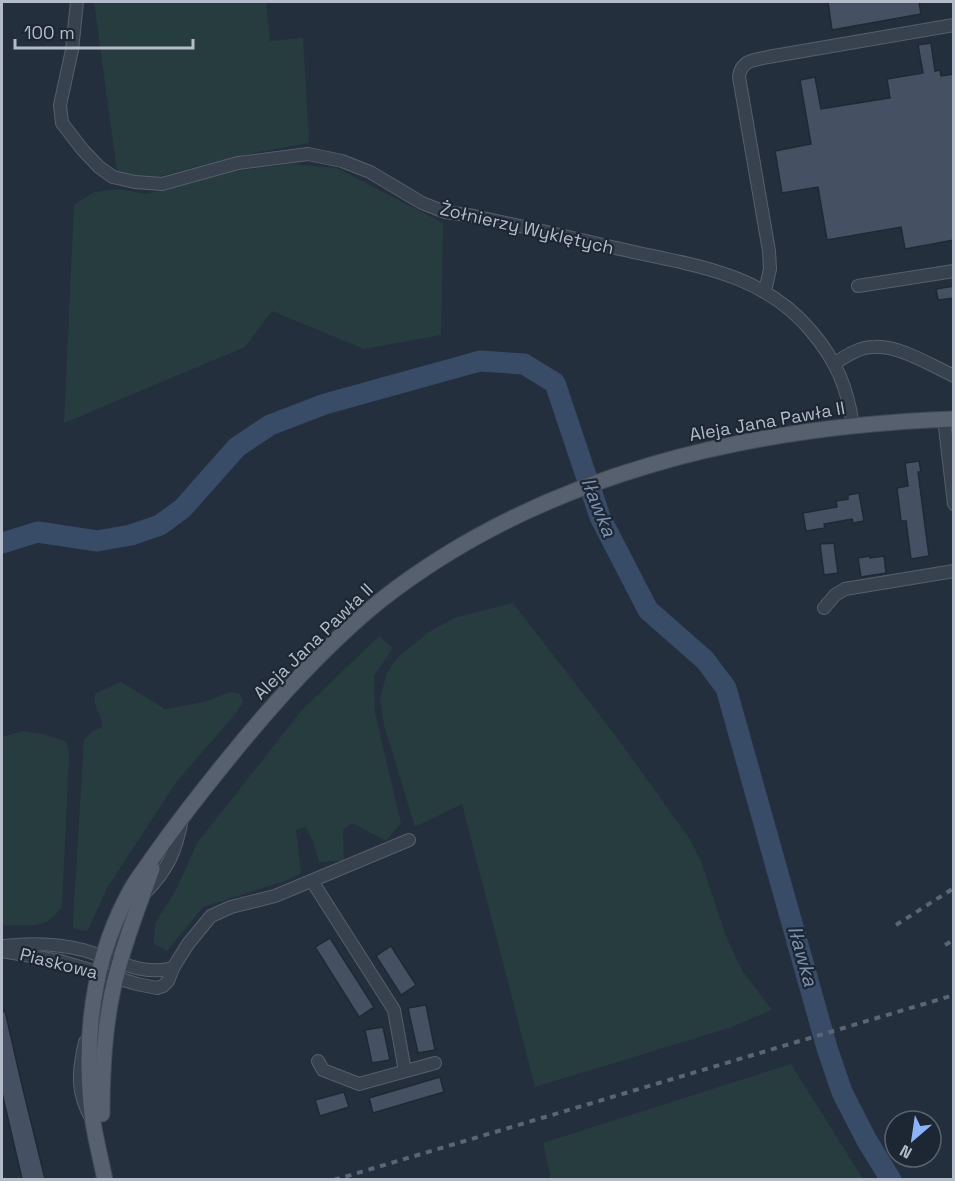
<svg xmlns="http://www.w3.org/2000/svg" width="955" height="1181" font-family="'Space Grotesk',sans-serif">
  <rect width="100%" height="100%" fill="#242f3e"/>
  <g fill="#263c3f">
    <polygon points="94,2 266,2 270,41 303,38 309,143 238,156 149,179 117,171"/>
    <polygon points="291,164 337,168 443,223 441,335 364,349 272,311 245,347 64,423 74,205 94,192 117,189 147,194 236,171"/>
    <polygon points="513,603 615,735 689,838 701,861 727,939 743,972 772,1010 729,1028 535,1087 462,804 415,827 384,725 380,698 387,673 397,658 429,632 454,618"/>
    <polygon points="379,636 393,648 374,676 375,713 401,823 386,841 352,823 343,830 344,861 319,862 314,844 306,827 296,830 301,873 288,880 203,907 167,951 154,944 155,923 176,890 197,843 302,710"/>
    <path d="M121,682L165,709L204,702L231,692L240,694L243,702L236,713L177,781L107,888L88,930L82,931L73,928V921L84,740L93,731L102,727C103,713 90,706 96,693Z"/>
    <path d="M23,731L42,734L66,741L69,755L62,907C42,933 31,923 2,926V737Z"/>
    <polygon points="791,1064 863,1179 551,1179 543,1143"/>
  </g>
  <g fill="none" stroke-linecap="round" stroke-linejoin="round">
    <polyline stroke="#394c67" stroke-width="21" points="2,543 38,532 97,541 131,535 160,525 183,508 237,447 270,425 325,404 480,361 524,364 555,383 600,517 648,610 705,660 726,688 827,1048 842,1092 866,1139 891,1180"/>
  </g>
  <g fill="#455162" stroke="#1f2835" stroke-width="1.5">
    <polygon points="828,2 919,2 921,14 832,30"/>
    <polygon points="931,43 935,71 940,70 941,76 954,74 954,240 905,249 901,227 827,240 818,187 782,193 775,151 811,144 800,80 815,77 821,109 890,98 887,79 923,73 918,45"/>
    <polygon points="954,286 954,298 938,300 936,289"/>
    <polygon points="919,461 921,472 918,472 929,556 911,559 906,521 901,521 897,488 908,486 905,463"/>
    <polygon points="859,493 864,521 853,523 852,519 824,524 825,528 806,531 803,513 837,507 836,501 848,499 848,495"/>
    <polygon points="834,543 838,573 824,575 820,544"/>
    <polygon points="870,556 870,558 884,556 886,573 861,577 858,558"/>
    <polygon points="330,938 374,1007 359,1017 315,947"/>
    <polygon points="391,946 416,985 401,995 376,956"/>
    <polygon points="426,1005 435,1050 418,1053 408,1008"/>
    <polygon points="5,1011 21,1081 45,1179 22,1179 2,1093 2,1012"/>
    <polygon points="383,1027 390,1060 372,1063 365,1030"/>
    <polygon points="440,1077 444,1092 373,1113 369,1098"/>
    <polygon points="344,1092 349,1107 320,1116 315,1100"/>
  </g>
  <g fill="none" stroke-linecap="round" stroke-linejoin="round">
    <defs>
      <g id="minor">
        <path d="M77,2L72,50L60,105L62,123L82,149L99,167L113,177L135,182L162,184L238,163L308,154L342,161L370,172L422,203L445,212L474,216C526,227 577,239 629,251C698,266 764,274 812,332C837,362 847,387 853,425"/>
        <polyline points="858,286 954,271"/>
        <path d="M765,291L770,269L769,251L739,77C741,60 754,60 768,57L954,25"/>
        <path d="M835,363C846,356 859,347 874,347C898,345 931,365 954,376"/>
        <polyline points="944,419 954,504"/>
        <polyline points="824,608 835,595 845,589 954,571"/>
        <polyline points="312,881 394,1010 405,1071"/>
        <path d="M145,893C168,869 176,852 182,819"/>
        <path d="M4,946C31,943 57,943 83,950C112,958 142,977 173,968"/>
        <polyline points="2,951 60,961 137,984 157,988 163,986 168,981 173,968 188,944 211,916 231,907 275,896 409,840"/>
        <path d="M85,1042C78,1072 76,1092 92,1120"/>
        <polyline points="318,1061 323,1070 359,1084 435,1063"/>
      </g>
      <g id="major">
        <path d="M102,1114C102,1074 104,1033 112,994C121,951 137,910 152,869"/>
        <path d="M105,1180C101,1160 96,1141 93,1122C83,1044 91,965 128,895C135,881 145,869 153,857C177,823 202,791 228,759C274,702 324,646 381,600C543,473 751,426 954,419"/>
      </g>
    </defs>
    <use href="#minor" stroke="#565f6c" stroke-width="14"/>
    <use href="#major" stroke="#414a57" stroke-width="17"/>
    <use href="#minor" stroke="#38414e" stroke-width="12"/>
    <use href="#major" stroke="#56606e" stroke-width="15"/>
    <g stroke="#5a6575" stroke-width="4" stroke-dasharray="6 6" stroke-linecap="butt">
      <polyline points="896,925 954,888"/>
      <polyline points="945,945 954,940"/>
      <polyline points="334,1180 954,995"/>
    </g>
  </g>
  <g text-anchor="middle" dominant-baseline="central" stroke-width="4.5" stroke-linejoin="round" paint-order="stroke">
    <g font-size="18" fill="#b4bcc9" stroke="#1d2633">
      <text transform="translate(527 228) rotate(13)">Żołnierzy Wyklętych</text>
      <text transform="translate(767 421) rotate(-10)">Aleja Jana Pawła II</text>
      <text transform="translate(313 641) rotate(-44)">Aleja Jana Pawła II</text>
      <text transform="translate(59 963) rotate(14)">Piaskowa</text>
    </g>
    <g font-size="20" font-style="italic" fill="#7c92b1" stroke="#1d2633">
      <text transform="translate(599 507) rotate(68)">Iławka</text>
      <text transform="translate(803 956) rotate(74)">Iławka</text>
    </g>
  </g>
  <rect width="955" height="1181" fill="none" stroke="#b4bcc9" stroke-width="6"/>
  <g transform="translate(913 1139) rotate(209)"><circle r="28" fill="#1d2633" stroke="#59626f" stroke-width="1.5"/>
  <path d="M0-4.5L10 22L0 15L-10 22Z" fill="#8ab4f8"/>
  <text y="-9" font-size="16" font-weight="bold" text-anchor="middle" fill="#b4bcc9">N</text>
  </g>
  <path d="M15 39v9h178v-9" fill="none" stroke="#b4bcc9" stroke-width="3"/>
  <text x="24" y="39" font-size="18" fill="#b4bcc9" stroke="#1d2633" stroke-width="4.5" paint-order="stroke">100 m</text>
</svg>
